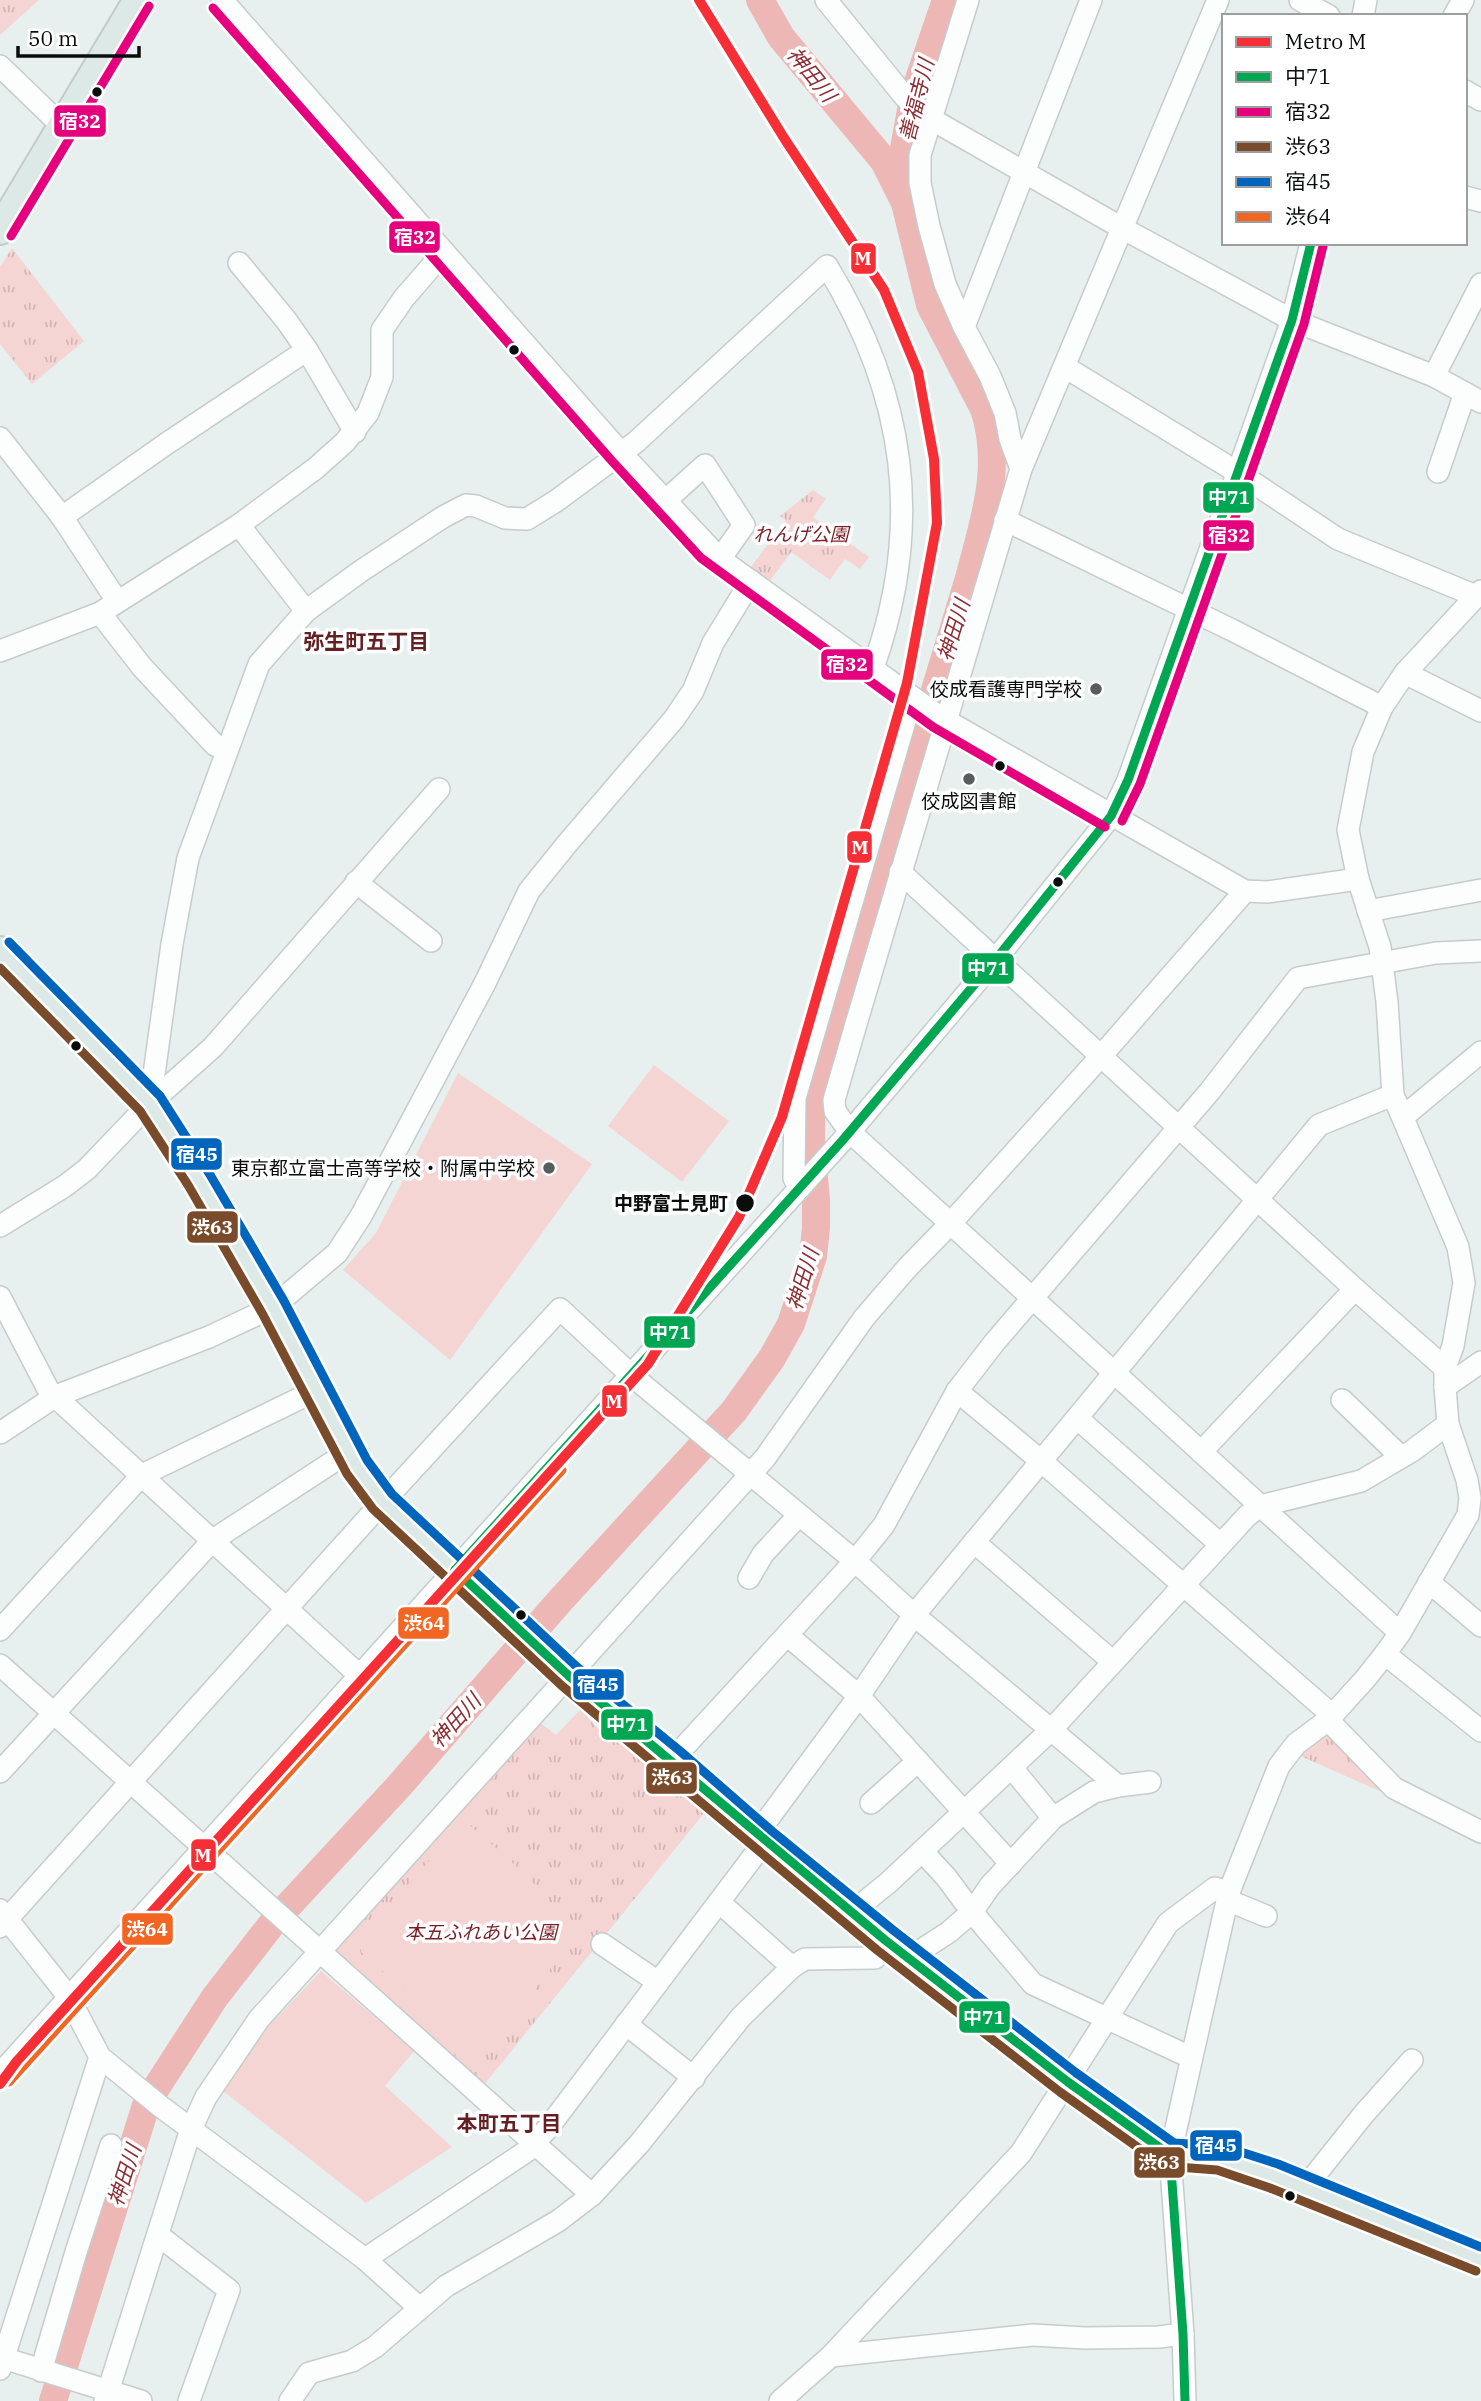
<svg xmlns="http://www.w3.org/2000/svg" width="1481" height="2401" font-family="'IBM Plex Serif','Noto Sans JP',serif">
  <defs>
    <pattern id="park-tufts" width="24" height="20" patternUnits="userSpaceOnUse" patternTransform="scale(1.75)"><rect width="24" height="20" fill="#f5d4d4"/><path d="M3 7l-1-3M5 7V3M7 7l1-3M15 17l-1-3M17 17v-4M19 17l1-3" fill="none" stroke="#d1b5b5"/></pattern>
  </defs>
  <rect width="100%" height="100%" fill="#e8f0ef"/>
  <g fill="url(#park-tufts)">
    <polygon points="0,0 39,0 0,35"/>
    <polygon points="12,248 84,341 32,384 0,344 0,267"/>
    <polygon points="813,490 826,499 813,517 869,557 860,569 845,559 830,580 791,552 770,581 751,567 786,520 780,516"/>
    <polygon points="581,1709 596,1727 645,1762 705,1812 483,2086 333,1951 538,1721 556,1735"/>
    <polygon points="1326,1730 1382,1792 1298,1755"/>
  </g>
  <g fill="#f5d4d4">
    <polygon points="654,1065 729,1121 682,1182 608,1126"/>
    <polygon points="458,1073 592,1164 450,1360 343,1270 376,1233"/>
    <path d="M465,1821C487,1841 560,1899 563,1927C564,1941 559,1957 551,1968C530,1999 500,2025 475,2053L361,1952V1937Z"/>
    <polygon points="321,1971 414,2051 385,2086 452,2147 366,2203 223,2091 268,2027"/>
  </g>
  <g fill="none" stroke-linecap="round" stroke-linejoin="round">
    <g stroke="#edb7b6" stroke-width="28">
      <polyline points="904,194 902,159 914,94 946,0"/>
      <path d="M53,2401L147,2102L215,1997L275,1920L399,1786L558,1603L734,1411L772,1358L791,1324L813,1256L816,1228V1201L811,1141V1110L820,1070L969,578C984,521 1003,467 984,409L930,305L905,203L884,161L781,37L760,0"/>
    </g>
    <defs>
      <g id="minor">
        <polyline points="222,0 621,453 720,559 940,717 1245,891 1267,892 1358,879"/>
        <polyline points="826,0 905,97 931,119 1122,228 1292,320 1434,376 1481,402"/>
        <polyline points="968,0 920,155 920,183 929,226 945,284 964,327 990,376 1005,413 1010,439 1021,469 856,1024 834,1100 835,1111 850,1132 1400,1633"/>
        <polyline points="1300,0 1329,16"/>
        <polyline points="1363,16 1366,0"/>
        <polyline points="1454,16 1463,0"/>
        <polyline points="0,66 62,126"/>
        <polyline points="1465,91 1481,100"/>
        <polyline points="1465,197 1481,201"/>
        <polyline points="239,263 286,320 307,350 355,432"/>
        <polyline points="964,327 1091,0"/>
        <polyline points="1065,367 1237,472 1338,539 1476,596"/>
        <polyline points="1434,376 1481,284"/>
        <polyline points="0,438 62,517 117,601"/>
        <polyline points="1021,469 1218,0"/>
        <polyline points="1438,472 1465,393"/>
        <polyline points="665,501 705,465 744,525 720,559"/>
        <polyline points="62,517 166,444 307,350"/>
        <polyline points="1005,520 1232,630 1382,707"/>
        <polyline points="239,525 306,611"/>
        <polyline points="100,613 142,667 215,745 226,750"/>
        <polyline points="0,651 100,613 239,525 316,468 345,442 368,413 382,377 382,330 404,298 444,252"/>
        <polyline points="1405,673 1481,711"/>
        <polyline points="900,872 1355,1289 1445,1368"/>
        <polyline points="356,882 431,941"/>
        <polyline points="1368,911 1481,890"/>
        <path d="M150,1103L172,944L188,858L259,664L306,611L361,571L443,517L466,505L476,506L505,518L527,519L556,501L636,442L827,266C906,395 924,525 873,668"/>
        <polyline points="1403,1117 1481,1052"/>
        <polyline points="800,1188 794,1178 795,1098 912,697"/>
        <polyline points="0,1226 65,1186 87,1169 150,1103 213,1047 439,789"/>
        <polyline points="0,1297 49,1391 359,1675"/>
        <polyline points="1445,1387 1481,1362"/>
        <polyline points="957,1391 1040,1460 1332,1715"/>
        <polyline points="1342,1400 1401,1457"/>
        <polyline points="1077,1418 1220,1544"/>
        <polyline points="0,1433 56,1396 209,1337 273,1307 337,1253 361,1216 485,983 529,891 566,845 674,719 693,691 713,643 751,581"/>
        <polyline points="1201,1452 1355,1289"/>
        <polyline points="974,1542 1112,1661"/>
        <polyline points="749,1578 763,1554 799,1515"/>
        <polyline points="1429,1582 1481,1626"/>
        <polyline points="0,1630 142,1475 317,1390"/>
        <polyline points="787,1635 859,1696 1011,1864"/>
        <polyline points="1385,1654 1481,1731"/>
        <polyline points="0,1665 592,2195"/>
        <polyline points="1328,1720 1394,1788 1481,1832"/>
        <polyline points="672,1760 855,1561 884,1525 957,1391 994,1343 1210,1091 1298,978 1436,953 1481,951"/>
        <polyline points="1012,1768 1053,1818"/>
        <polyline points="0,1772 213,1540 348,1452"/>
        <polyline points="871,1803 918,1761"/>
        <polyline points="922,1851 946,1877 972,1912 1033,1984 1190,2057"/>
        <polyline points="1227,1900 1266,1916"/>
        <polyline points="719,1902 792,1967"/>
        <polyline points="0,1910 68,1996 100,2057 160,2106 365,2259 415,2304 417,2311"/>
        <polyline points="852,1912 888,1883 1052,1729 1247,1516 1260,1506 1361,1481 1412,1451 1448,1424"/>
        <polyline points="0,1927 369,1517 560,1309 631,1375 855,1561 914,1615 1118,1786"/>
        <polyline points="602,1944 658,1982"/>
        <polyline points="909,1958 949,1932 972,1912 990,1886 1053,1818 1094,1792 1118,1786 1150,1782"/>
        <polyline points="626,2024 694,2078"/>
        <polyline points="0,2074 842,1141 996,959 1111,816 1128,780 1292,320 1311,243"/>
        <polyline points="1304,2189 1363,2115 1412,2060"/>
        <polyline points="158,2235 229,2290 189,2401"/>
        <polyline points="365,2259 527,2151 548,2128 765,1841 765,1823 859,1696 914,1615 1319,1125 1393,1095"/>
        <polyline points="831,2356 1033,2335 1085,2338 1159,2337 1183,2334"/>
        <polyline points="0,2357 141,2401"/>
        <polyline points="0,2369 100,2057"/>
        <polyline points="41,2371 76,2252 111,2145"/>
        <polyline points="105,2401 191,2129 206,2097 259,2019 765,1458 864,1318 908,1267 950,1224 1102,1055 1245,891"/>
        <polyline points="290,2401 309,2373 352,2361 375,2347 446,2286 558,2221 592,2195 639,2144 741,2017 792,1967 805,1959 875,1958 890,1944"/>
        <polyline points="780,2401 831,2356 1021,2153 1168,1923 1215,1888 1229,1892"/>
        <polyline points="1185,2401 1183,2334 1170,2155 1229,1892 1279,1766 1296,1744 1328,1720 1366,1678 1385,1654 1400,1633 1468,1515 1470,1498 1467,1480 1448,1424 1445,1387 1445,1368 1453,1346 1464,1283 1458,1247 1393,1095 1387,1002 1380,947 1358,879 1348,830 1363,752 1382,707 1405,673 1481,591"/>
      </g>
      <g id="major">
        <polyline points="0,230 138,0"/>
        <polyline points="0,951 150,1103 198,1179 273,1307 357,1467 383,1502 569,1676 672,1760 765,1841 885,1940 1068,2082 1170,2155 1219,2158 1274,2176 1481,2260"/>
      </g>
    </defs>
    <use href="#minor" stroke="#c6cccb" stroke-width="24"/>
    <use href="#major" stroke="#c6c9c9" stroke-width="32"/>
    <use href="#minor" stroke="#fcfdfd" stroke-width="21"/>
    <use href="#major" stroke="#dde9e7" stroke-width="28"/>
    <defs>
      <g id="bus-1">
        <polyline points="455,1570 842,1141 996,959 1111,816 1128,780 1292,320 1311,243"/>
        <polyline points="455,1570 569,1676 885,1940 1068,2082 1170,2155"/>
        <polyline points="1170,2155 1183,2334 1185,2401"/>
      </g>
      <g id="bus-2">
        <polyline points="213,8 612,461 701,558 933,727 1105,827"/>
        <polyline points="11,236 149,6"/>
        <polyline points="1122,821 1140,784 1304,324 1323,246"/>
      </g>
      <polyline id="bus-3" points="0,968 140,1111 188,1185 262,1313 347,1474 373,1509 561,1685 877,1950 1060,2092 1164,2166 1217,2170 1270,2188 1476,2271"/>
      <polyline id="bus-4" points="9,942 160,1096 209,1173 284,1301 367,1460 392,1494 577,1667 680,1751 773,1832 893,1930 1075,2072 1174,2143 1222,2146 1278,2164 1481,2247"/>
      <polyline id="bus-5" points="9,2082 562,1470"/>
    </defs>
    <use href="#bus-1" stroke="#fff" stroke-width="14"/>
    <use href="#bus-2" stroke="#fff" stroke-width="14"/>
    <use href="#bus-3" stroke="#fff" stroke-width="14"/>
    <use href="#bus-4" stroke="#fff" stroke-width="14"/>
    <use href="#bus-5" stroke="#fff" stroke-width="14"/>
    <use href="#bus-1" stroke="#00a651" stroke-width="9"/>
    <use href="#bus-2" stroke="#e5007d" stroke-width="9"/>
    <use href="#bus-3" stroke="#7a4b2a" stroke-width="9"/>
    <use href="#bus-4" stroke="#0065bd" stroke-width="9"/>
    <use href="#bus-5" stroke="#f26522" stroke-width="9"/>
    <defs>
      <polyline id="metro-1" points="0,2084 17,2061 648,1364 739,1217 782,1117 907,683 937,523 934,459 918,372 884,290 784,138 699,0"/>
    </defs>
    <use href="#metro-1" stroke="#fff" stroke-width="16"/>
    <use href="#metro-1" stroke="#f62e36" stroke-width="10"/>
  </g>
  <g fill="#090e0d" stroke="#fff" stroke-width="2.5">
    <circle cx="97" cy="92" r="6"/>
    <circle cx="514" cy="350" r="6"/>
    <circle cx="1000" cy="766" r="6"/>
    <circle cx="1058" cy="882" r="6"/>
    <circle cx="76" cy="1046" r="6"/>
    <circle cx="745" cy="1203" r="10"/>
    <circle cx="521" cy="1615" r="6"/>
    <circle cx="1290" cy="2196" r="6"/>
  </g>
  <g fill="#575d5c" stroke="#fff" stroke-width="2.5">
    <circle cx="1096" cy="689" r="7"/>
    <circle cx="969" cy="779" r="7"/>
    <circle cx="549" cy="1168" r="7"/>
  </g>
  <g text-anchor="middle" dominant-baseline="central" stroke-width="7" stroke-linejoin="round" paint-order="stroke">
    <g font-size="19" font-style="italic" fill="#7b1d26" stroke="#fff">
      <text x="801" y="534">れんげ公園</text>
      <text x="481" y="1932">本五ふれあい公園</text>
    </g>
    <g font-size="19" fill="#090e0d" stroke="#fff" text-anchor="end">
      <text x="1082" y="689">佼成看護専門学校</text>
      <text x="969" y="801" text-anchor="middle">佼成図書館</text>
      <text x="535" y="1168">東京都立富士高等学校・附属中学校</text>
    </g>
    <g font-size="19" font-weight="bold" fill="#090e0d" stroke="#fff" text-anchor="end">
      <text x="728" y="1203">中野富士見町</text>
    </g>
    <g font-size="21" font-style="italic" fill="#8c2e34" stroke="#fff">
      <text transform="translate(812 74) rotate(51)">神田川</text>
      <text transform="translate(916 100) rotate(-76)">善福寺川</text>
      <text transform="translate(953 630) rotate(-73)">神田川</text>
      <text transform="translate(802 1279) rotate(-73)">神田川</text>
      <text transform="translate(455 1720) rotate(-48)">神田川</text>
      <text transform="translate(124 2175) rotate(-72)">神田川</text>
    </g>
    <g font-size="21" font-weight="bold" fill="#641f23" stroke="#fff">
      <text x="366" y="641">弥生町五丁目</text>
      <text x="509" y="2123">本町五丁目</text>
    </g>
  </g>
  <g stroke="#fff" stroke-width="2.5">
    <rect x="53" y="104" width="54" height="34" rx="7" fill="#e5007d"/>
    <rect x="388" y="220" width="53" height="34" rx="7" fill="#e5007d"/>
    <rect x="850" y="242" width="27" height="33" rx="7" fill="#f62e36"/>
    <rect x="1202" y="481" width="53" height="33" rx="7" fill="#00a651"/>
    <rect x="1202" y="519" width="53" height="33" rx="7" fill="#e5007d"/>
    <rect x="820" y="648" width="54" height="33" rx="7" fill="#e5007d"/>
    <rect x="846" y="830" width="27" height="34" rx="7" fill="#f62e36"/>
    <rect x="961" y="952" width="54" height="33" rx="7" fill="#00a651"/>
    <rect x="170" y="1137" width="53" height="34" rx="7" fill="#0065bd"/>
    <rect x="186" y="1210" width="53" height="34" rx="7" fill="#7a4b2a"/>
    <rect x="643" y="1315" width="53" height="34" rx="7" fill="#00a651"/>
    <rect x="601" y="1384" width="27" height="34" rx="7" fill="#f62e36"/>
    <rect x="397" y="1606" width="53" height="34" rx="7" fill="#f26522"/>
    <rect x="572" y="1668" width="53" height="33" rx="7" fill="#0065bd"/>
    <rect x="600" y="1708" width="54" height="33" rx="7" fill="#00a651"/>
    <rect x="645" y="1761" width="53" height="34" rx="7" fill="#7a4b2a"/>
    <rect x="190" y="1838" width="27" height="34" rx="7" fill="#f62e36"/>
    <rect x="121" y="1912" width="53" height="34" rx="7" fill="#f26522"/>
    <rect x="958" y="2000" width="53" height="34" rx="7" fill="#00a651"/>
    <rect x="1189" y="2129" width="54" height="33" rx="7" fill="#0065bd"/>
    <rect x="1133" y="2146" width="53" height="33" rx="7" fill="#7a4b2a"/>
  </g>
  <g font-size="19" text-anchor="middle" font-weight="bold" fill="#fff">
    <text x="80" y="128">宿32</text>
    <text x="415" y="244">宿32</text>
    <text x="863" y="265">M</text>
    <text x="1229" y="504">中71</text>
    <text x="1229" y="542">宿32</text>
    <text x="847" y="671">宿32</text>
    <text x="860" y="854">M</text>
    <text x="988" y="975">中71</text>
    <text x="197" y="1161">宿45</text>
    <text x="212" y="1234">渋63</text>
    <text x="670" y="1339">中71</text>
    <text x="614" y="1408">M</text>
    <text x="424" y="1630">渋64</text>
    <text x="598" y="1691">宿45</text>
    <text x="627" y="1731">中71</text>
    <text x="672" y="1784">渋63</text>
    <text x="203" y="1862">M</text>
    <text x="147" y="1936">渋64</text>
    <text x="984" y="2024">中71</text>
    <text x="1216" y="2152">宿45</text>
    <text x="1159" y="2169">渋63</text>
  </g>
  <rect x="1222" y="14" width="245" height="231" fill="#ffffff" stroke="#9d9f9e" stroke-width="2"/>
  <rect x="1236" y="37" width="35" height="10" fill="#f62e36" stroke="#9d9f9e" stroke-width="2"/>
  <text x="1285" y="49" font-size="21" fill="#090e0d">Metro M</text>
  <rect x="1236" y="72" width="35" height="10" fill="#00a651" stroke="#9d9f9e" stroke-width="2"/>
  <text x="1285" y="84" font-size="21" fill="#090e0d">中71</text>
  <rect x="1236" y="107" width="35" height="10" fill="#e5007d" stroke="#9d9f9e" stroke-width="2"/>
  <text x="1285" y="119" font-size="21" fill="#090e0d">宿32</text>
  <rect x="1236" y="142" width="35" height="10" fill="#7a4b2a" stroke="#9d9f9e" stroke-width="2"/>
  <text x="1285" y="154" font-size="21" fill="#090e0d">渋63</text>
  <rect x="1236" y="177" width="35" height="10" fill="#0065bd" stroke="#9d9f9e" stroke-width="2"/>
  <text x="1285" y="189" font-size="21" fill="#090e0d">宿45</text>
  <rect x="1236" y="212" width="35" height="10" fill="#f26522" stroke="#9d9f9e" stroke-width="2"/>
  <text x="1285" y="224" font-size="21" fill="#090e0d">渋64</text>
  <path d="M18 46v10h121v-10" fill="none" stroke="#090e0d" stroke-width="3.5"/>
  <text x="28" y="46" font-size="21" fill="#090e0d" stroke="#ffffff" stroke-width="5" paint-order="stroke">50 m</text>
</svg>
